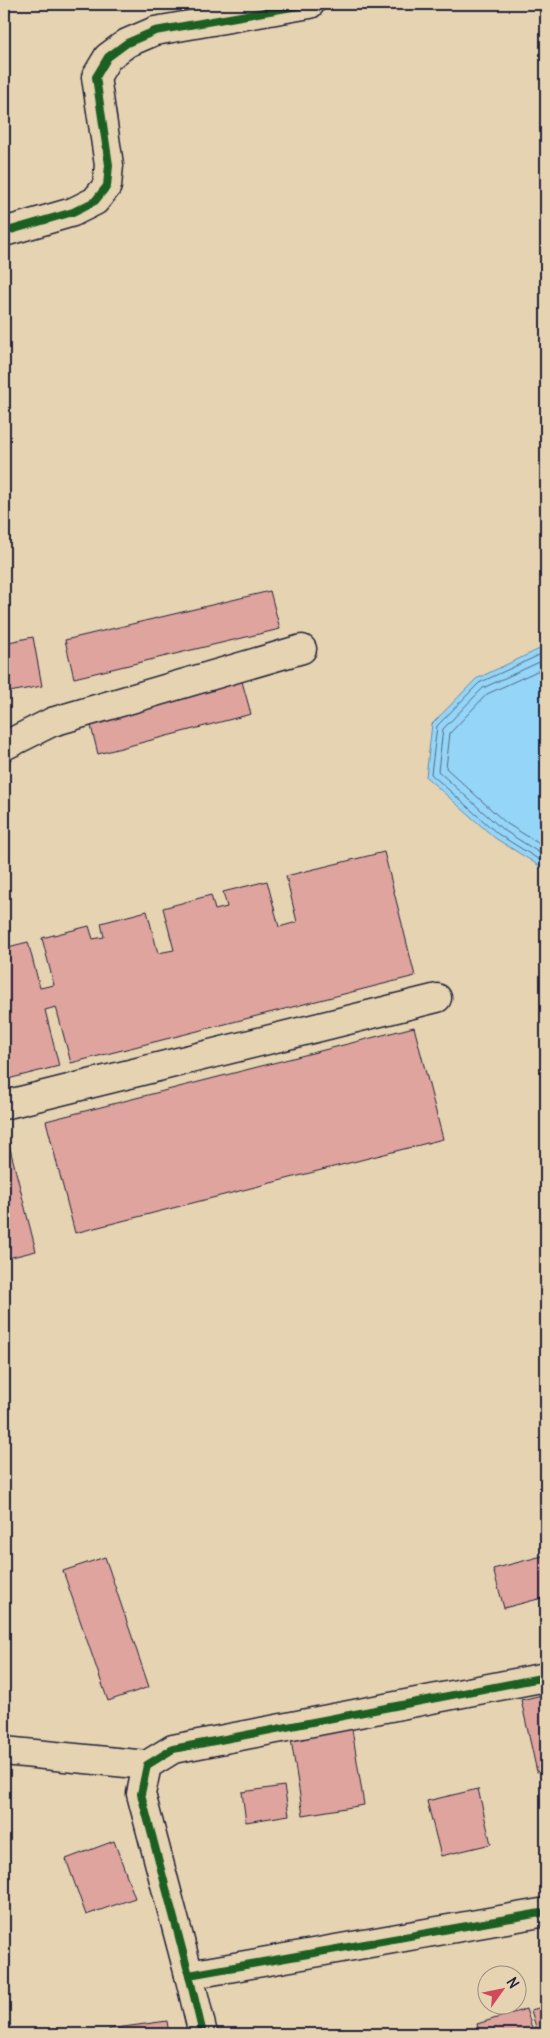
<svg xmlns="http://www.w3.org/2000/svg" width="550" height="2038" font-family="Delius,sans-serif">
  <rect width="100%" height="100%" fill="#e5d3b1"/>
  <filter id="ink" filterUnits="userSpaceOnUse"><feTurbulence type="fractalNoise" baseFrequency=".02" numOctaves="2"/><feDisplacementMap in="SourceGraphic" scale="10" xChannelSelector="R" yChannelSelector="G"/><feConvolveMatrix kernelMatrix="1 2 1 2 8 2 1 2 1" color-interpolation-filters="sRGB"/></filter>
  <g filter="url(#ink)">
    <polygon fill="#95d5f7" stroke="#678dac" points="546,646 546,870 495,838 426,777 432,724 476,679"/>
    <g fill="none" stroke-linecap="round" stroke-linejoin="round">
      <g stroke="#506a86" stroke-width="1">
        <polyline points="546,652 479,683 437,726 431,774 498,834 546,864"/>
        <polyline points="546,659 483,688 443,729 438,771 502,829 546,857"/>
        <polyline points="546,667 487,694 450,733 446,768 506,823 546,848"/>
      </g>
    </g>
    <g fill="#dea49d" stroke="#22223b">
      <polygon points="270,591 280,629 74,678 65,640"/>
      <polygon points="33,637 42,686 4,693 4,643"/>
      <polygon points="241,678 251,714 98,754 89,718"/>
      <polygon points="384,852 415,976 71,1063 56,1007 45,1010 59,1066 4,1080 4,948 28,942 40,988 54,985 42,938 89,926 93,939 104,937 101,923 147,911 158,953 174,950 163,908 211,895 215,910 227,907 223,892 267,881 279,927 297,922 286,876"/>
      <polygon points="414,1027 443,1139 75,1233 46,1121"/>
      <polygon points="4,1125 36,1251 4,1259"/>
      <polygon points="546,1555 546,1597 504,1608 493,1569"/>
      <polygon points="105,1557 149,1687 108,1701 63,1571"/>
      <polygon points="546,1694 546,1770 537,1772 521,1700"/>
      <polygon points="351,1723 364,1805 303,1815 290,1733"/>
      <polygon points="546,1777 546,1797 542,1778"/>
      <polygon points="284,1786 289,1815 246,1822 242,1792"/>
      <polygon points="478,1789 491,1844 441,1856 427,1801"/>
      <polygon points="114,1841 135,1898 86,1915 66,1859"/>
      <polygon points="546,2006 546,2034 538,2034 531,2010"/>
      <polygon points="526,2009 534,2034 480,2034 477,2024"/>
      <polygon points="167,2021 169,2034 110,2034 109,2029"/>
    </g>
    <g fill="none" stroke-linecap="round" stroke-linejoin="round">
      <defs>
        <g id="minor">
          <polyline points="4,232 73,212 95,201 107,186 109,165 96,77 108,57 127,43 155,31 310,4"/>
          <polyline points="4,746 52,722 302,649"/>
          <polyline points="4,1105 437,998"/>
          <polyline points="4,1751 147,1765"/>
          <polyline points="189,1975 141,1794 147,1765 173,1749 546,1677"/>
          <polyline points="203,2034 189,1975 546,1912"/>
        </g>
      </defs>
      <use href="#minor" stroke="#22223b" stroke-width="31"/>
      <use href="#minor" stroke="#e5d3b1" stroke-width="28"/>
      <defs>
        <g id="cycleway">
          <polyline points="4,232 73,212 95,201 107,186 109,165 96,77 108,57 127,43 155,31 310,4"/>
          <polyline points="189,1975 141,1794 147,1765 173,1749 546,1677"/>
          <polyline points="203,2034 189,1975 546,1912"/>
        </g>
      </defs>
      <use href="#cycleway" stroke="#e5d3b1" stroke-width="11"/>
      <use href="#cycleway" stroke="#1b5e20" stroke-width="8"/>
    </g>
  </g>
  <rect width="550" height="2038" fill="none" stroke="#e5d3b1" stroke-width="20"/>
  <rect x="10" y="10" width="530" height="2018" fill="none" stroke="#22223b" stroke-width="2" filter="url(#ink)"/>
  <g transform="translate(502 1990) rotate(57)"><circle r="24" fill="#e5d3b1" stroke="#978c82"/>
  <path d="M0-4L9 19L0 12L-9 19Z" fill="#d1495b"/>
  <text y="-8" font-size="14" font-weight="bold" text-anchor="middle" fill="#22223b">N</text>
  </g>
</svg>
